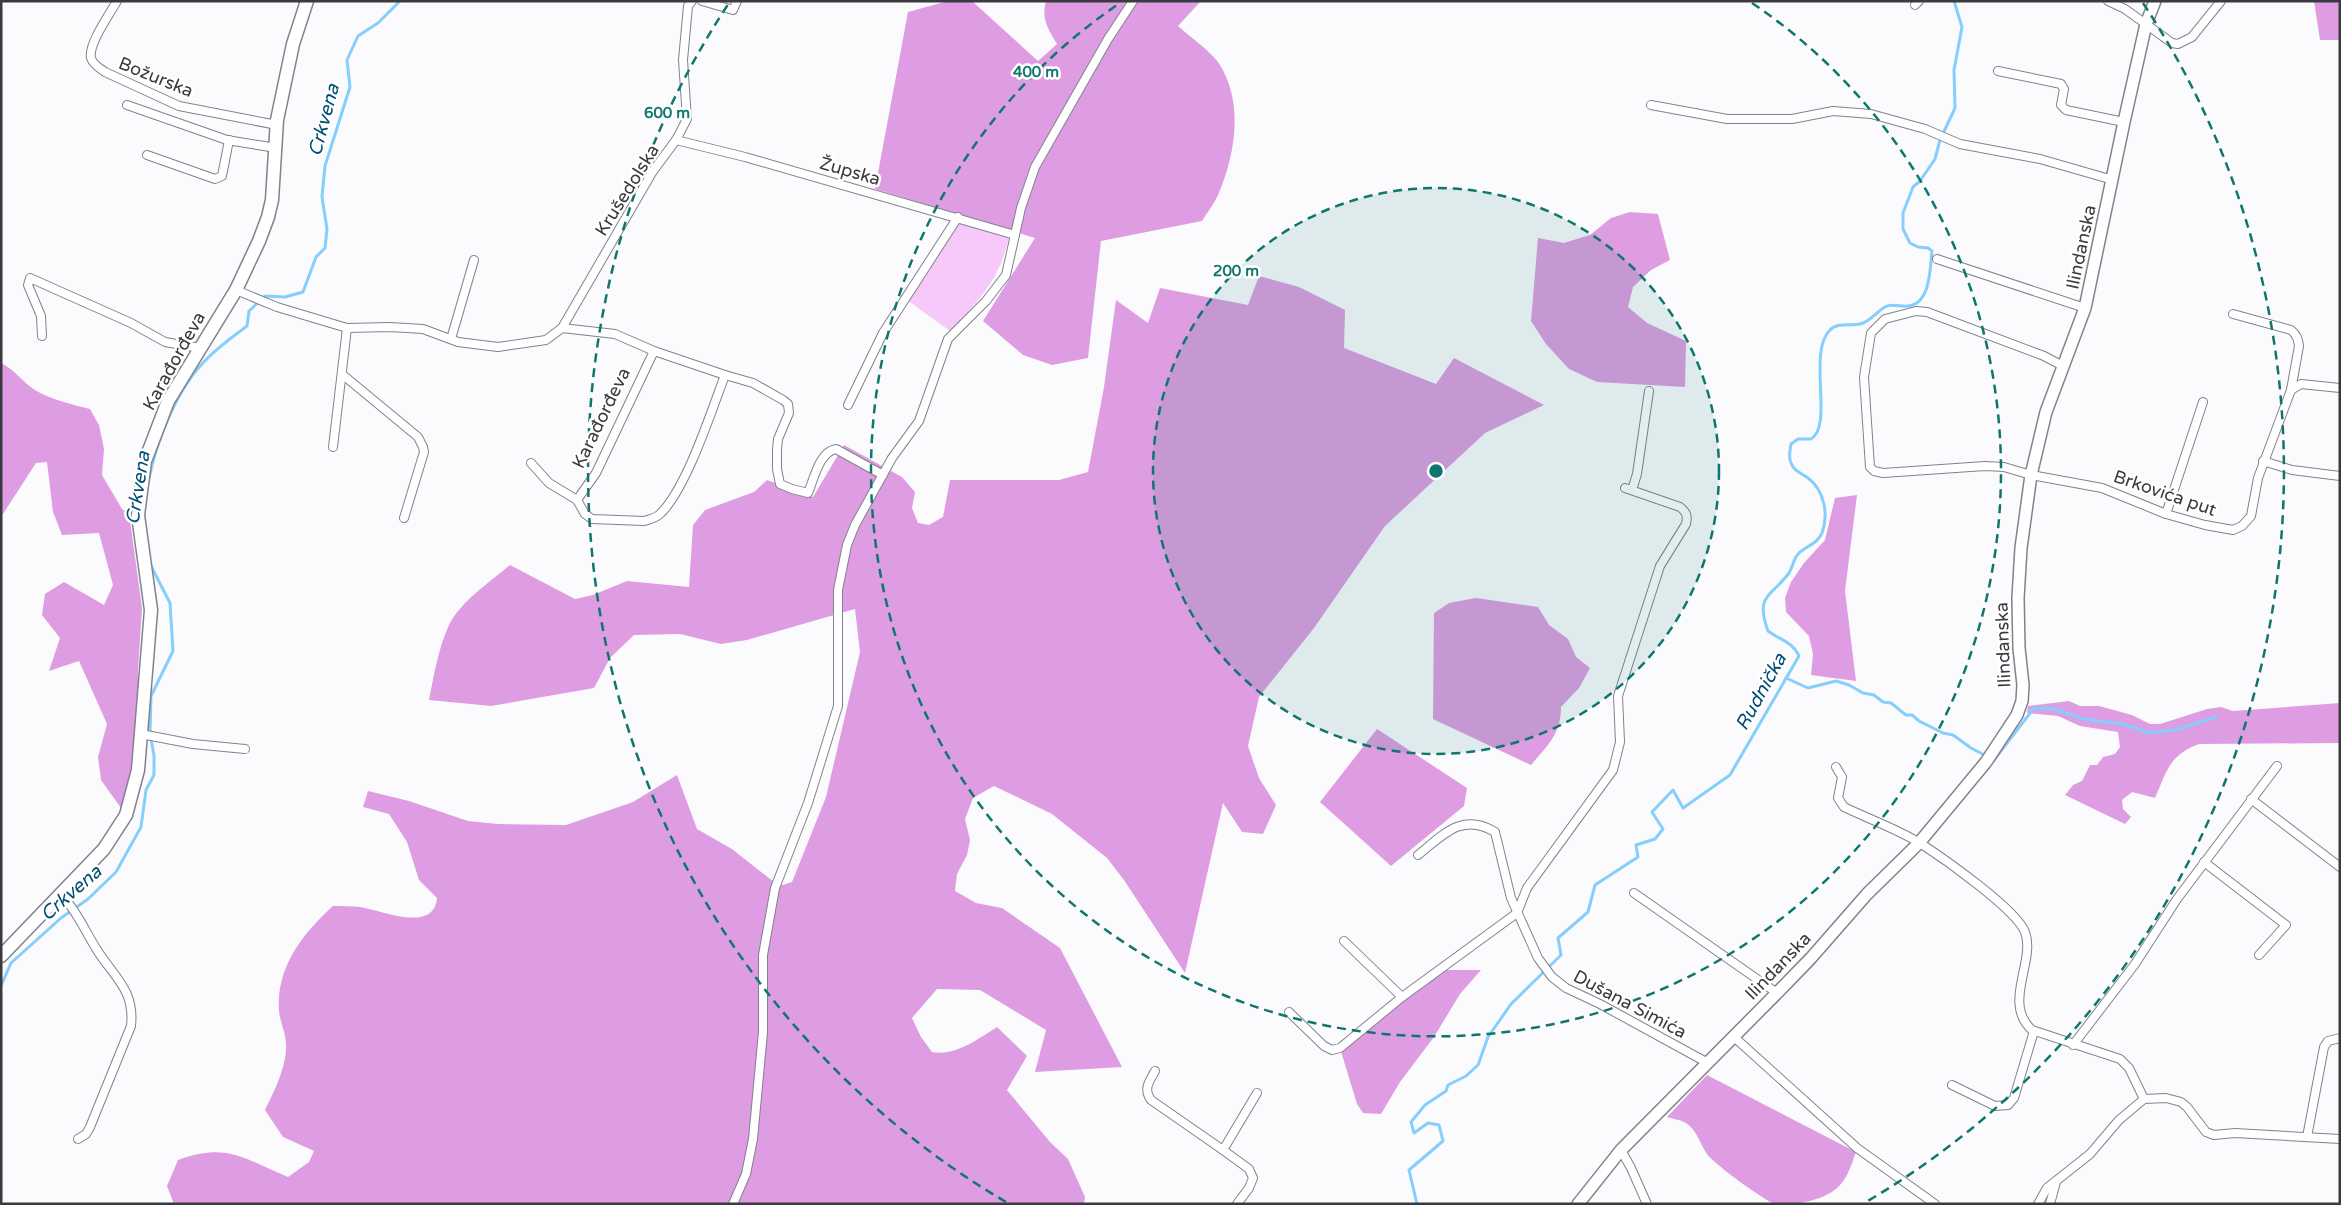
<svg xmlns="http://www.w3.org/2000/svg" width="2341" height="1205" font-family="'Varela Round',sans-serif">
  <rect width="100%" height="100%" fill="#fbfbfe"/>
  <path fill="#f7c8fa" d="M958,221L1009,237C999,281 980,299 950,331L907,300Z"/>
  <g fill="#de9de2">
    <path d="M948,1H972L1038,61L1057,44C1048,29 1041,19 1046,1H1201L1178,26C1190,37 1212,52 1220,65C1244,104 1235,156 1218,195C1214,204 1207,213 1202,221L1101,241L1088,358L1052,365L1023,355L983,321L1035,238L875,189L908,12Z"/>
    <polygon points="2314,1 2340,1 2340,40 2320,40"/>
    <polygon points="1630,212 1658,214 1670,260 1651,270 1633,287 1628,307 1647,323 1686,341 1685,387 1597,382 1569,369 1546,344 1531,321 1538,238 1564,243 1590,235 1611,218"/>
    <path d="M1259,276L1299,287L1345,310L1344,348L1436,384L1454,358L1544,405L1485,433L1385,526L1314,628L1259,697L1248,746L1259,778L1276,805L1263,834L1242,832L1223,803L1185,973L1124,880L1107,858L1052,814L994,786L973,798L965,819L970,840L967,855L957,874L955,891L976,903L1002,908L1060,948L1122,1067L1035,1072L1046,1030L980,990L937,989L912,1018L921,1037L932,1052C956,1056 976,1040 997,1027L1027,1056L1007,1090L1050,1142L1068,1159L1085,1197L1084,1204H174L167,1186L178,1160C228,1142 244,1159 288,1177L309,1162L314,1151L283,1137L265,1110C274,1092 287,1066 286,1045C286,1033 280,1022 279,1011C276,968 302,934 333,906C342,906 351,906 360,907C381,910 434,934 437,898L419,880L407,842L389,814L363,807L368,791L409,801L468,821L498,824L566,825L633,802L677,775L697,829L732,849L779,886L792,882L826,797L860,652L855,609L747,640L721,644L680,634L634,635L610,658L594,688L491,706L429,700C434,675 438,649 449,625C461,601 490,582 510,565L575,599L593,595L627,581L689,587L693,525L705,510L754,492L767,480L813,497L844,445L902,477L915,492L912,508L918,523L929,525L943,517L950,480H1059L1088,472L1104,387L1116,300L1148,323L1160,288L1248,305Z"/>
    <path d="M1,363C16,371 20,379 32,388C45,398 74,405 90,409L99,425L104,449L102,475L122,509L129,513L142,608L138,670V770L126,815L101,780L98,757L107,724L79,661L49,671L60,638L42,615L45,594L64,582L104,605L113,585L99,533L62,535L53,512L47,462L36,463L1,517Z"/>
    <polygon points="1857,495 1845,591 1856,681 1811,675 1813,654 1809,636 1786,612 1785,598 1791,582 1804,563 1825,540 1835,498"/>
    <path d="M1476,598L1538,607L1549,625L1568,639L1576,657L1590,668L1579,688L1561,707C1561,734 1548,745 1531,765L1433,719L1434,613L1449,603Z"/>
    <path d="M2069,701L2080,706H2099L2132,715L2150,724H2160L2207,709L2221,707L2233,711L2340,703V743L2199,744C2169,755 2167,771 2155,798L2132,792L2122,800L2123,809L2131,817L2125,824L2065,795L2073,785L2082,781L2090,765H2097L2103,757L2115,754L2120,747L2118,732L2080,726L2058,716L2027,713L2028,706Z"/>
    <polygon points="1377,729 1467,788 1464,806 1391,866 1320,802"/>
    <polygon points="1438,970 1481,970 1460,994 1434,1037 1400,1082 1381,1114 1363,1113 1357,1104 1340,1048"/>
    <path d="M1707,1075L1856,1152C1847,1178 1842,1192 1813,1200C1803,1203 1786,1205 1775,1204C1765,1201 1714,1164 1707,1154C1700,1144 1697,1130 1686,1123C1681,1120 1673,1119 1667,1117Z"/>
  </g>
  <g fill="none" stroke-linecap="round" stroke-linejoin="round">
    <g stroke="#86cefb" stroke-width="3">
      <path d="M149,479C156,442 176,392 202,364C215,349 231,338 247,326L249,311L265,296L285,297L303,292L316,257L325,248L327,229L322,197L325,166L350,87L347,60L358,36L378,23L400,1"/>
      <polyline points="1786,678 1808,688 1836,681 1849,685 1863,693 1874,695 1883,702 1891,703 1906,715 1912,715 1919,721 1943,733 1953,735 1971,748 1994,760 2034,708 2055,709 2083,719 2123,724 2149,733 2175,730 2216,717"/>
      <polyline points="1,986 11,963 61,918 88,899 116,872 141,827 146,790 154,775 154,755 150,734 151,696 173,651 170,603 150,564"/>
      <path d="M1417,1204L1409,1170L1443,1141L1439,1125L1428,1123L1414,1133L1411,1122L1425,1105L1446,1091L1448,1085L1466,1076L1478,1065L1488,1037L1511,1004L1561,955L1558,938L1588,912L1595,885L1638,857L1636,845L1655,839L1663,829L1652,812L1673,790L1683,808L1730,775L1799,656C1793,642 1780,640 1768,631C1755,595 1770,598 1789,573C1793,567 1793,559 1799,553C1807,546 1818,543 1822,533C1829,514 1824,490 1808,478C1801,473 1794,471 1791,463C1788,457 1790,451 1791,444L1798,439H1811C1834,426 1807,352 1830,330C1838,322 1851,326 1860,324C1870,322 1876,312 1885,307C1892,303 1900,307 1908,306C1931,304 1930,267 1932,251L1928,248L1918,247L1910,243L1903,229V213L1913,187L1920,181L1935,159L1940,140L1955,108L1954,70L1962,27L1954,1"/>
    </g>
    <defs>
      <g id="street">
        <path d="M117,1C110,14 88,44 91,58C93,65 100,68 105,72L179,106L277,125"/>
        <polyline points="702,1 733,10 737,1"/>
        <polyline points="2108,1 2125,9 2172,43 2178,44 2192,37 2221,1"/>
        <polyline points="1915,5 1919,1"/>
        <polyline points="1998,71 2061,84 2064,89 2061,105 2066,110 2124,122"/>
        <polyline points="127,105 227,140 276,148"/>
        <polyline points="1651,105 1727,119 1792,119 1833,111 1871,114 1925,129 1960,144 2040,159 2113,180"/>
        <polyline points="676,140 745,157 1015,235"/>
        <polyline points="147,155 215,179 222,176 229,140"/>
        <polyline points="1937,259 2085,308"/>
        <path d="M236,290L277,307L347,328L390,327L423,329L458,342L498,347L546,340L562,328L615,334L654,351L725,375L753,383L783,400L788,404L789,413L778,439L777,449V469L780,484L792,489L808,493C814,479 819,452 836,449L883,475"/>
        <path d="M2233,314L2291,330C2297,335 2298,339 2299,346L2291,390"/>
        <polyline points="562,328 653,171 676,140 687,119 683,60 688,6 692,1"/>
        <polyline points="42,336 41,316 28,285 30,278 131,323 165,342 200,348"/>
        <polyline points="451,339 474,260"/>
        <polyline points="2063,366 2044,356 1927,312 1916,311 1885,319 1871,333 1864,377 1870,467 1874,471 1883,473 1985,466 2004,467 2031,475 2102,488 2166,514 2205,525 2233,530 2242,526 2251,516 2258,478 2291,390 2301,384 2340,388"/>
        <polyline points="343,375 418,437 423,447 424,452 404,518"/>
        <polyline points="848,405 883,333 958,217"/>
        <polyline points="333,447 347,328"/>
        <polyline points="2263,461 2292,470 2340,476"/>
        <path d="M531,463L549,483L577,500L585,514L592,519L644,521C650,519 657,518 661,513C687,487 711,412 725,375"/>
        <polyline points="1632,490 1637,474 1649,391"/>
        <polyline points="577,500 596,473 654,351"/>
        <polyline points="2166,514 2203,402"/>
        <polyline points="141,734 193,744 245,749"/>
        <path d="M1836,767L1842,777L1838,798L1844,807C1869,819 1897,829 1920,843C1943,858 2016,909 2025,932C2036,961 2002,1003 2032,1030L2120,1059L2129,1068L2144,1099"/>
        <polyline points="2251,799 2340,867"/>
        <path d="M1418,855C1443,835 1462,812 1495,832L1511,898L1538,958L1552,977L1566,988L1600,1004L1708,1063"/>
        <polyline points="2204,862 2286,925 2259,955"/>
        <polyline points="1634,893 1777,993"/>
        <path d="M61,894C77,911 85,931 97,950C114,977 135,990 131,1026L90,1127L86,1134L78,1139"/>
        <polyline points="1344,941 1402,997"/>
        <path d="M1289,1012L1324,1046L1332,1050L1340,1048L1402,997L1517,913L1527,888L1613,770L1620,742L1618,696L1660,566L1686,524C1688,515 1686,512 1680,507L1625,488"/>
        <polyline points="1734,1037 1857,1148 1935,1204"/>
        <polyline points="2073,1045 2135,964 2177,899 2277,766"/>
        <path d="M1155,1071C1149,1082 1143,1089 1151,1100L1223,1150"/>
        <polyline points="1952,1085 1995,1106 2008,1105 2014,1098 2034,1031"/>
        <polyline points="2307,1137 2324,1047 2328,1041 2340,1038"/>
        <polyline points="1621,1150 1631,1168 1647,1204"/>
        <polyline points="733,1204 746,1174 753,1139 763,1032 763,955 775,888 808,803 838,706 838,590 847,545 855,525 892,458 919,421 948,339 986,301 1006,275 1021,208 1035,167 1108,39 1133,1"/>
        <polyline points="1237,1204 1249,1188 1253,1178 1249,1169 1223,1150 1257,1093"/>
        <polyline points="2038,1204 2047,1188 2090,1154 2119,1120 2144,1099 2166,1098 2181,1102 2187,1107 2206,1132 2214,1135 2235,1133 2340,1139"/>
        <polyline points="2050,1204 2056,1182"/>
      </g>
      <polyline id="secondary" points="1578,1204 1621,1150 1777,993 1811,958 1867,894 1919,843 1986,762 2017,715 2022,701 2023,685 2019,648 2018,598 2021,548 2031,475 2046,412 2085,308 2124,122 2146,24 2155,1"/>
      <polyline id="primary" points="1,956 104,849 126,815 138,770 151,610 138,515 145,461 168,401 236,290 259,241 268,217 272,200 277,120 293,44 307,1"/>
    </defs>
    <use href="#street" stroke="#81828d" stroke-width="10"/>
    <use href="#secondary" stroke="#81828d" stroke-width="14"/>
    <use href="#primary" stroke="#81828d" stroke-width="15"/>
    <use href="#street" stroke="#fff" stroke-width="8"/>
    <use href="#secondary" stroke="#fff" stroke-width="11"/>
    <use href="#primary" stroke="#fff" stroke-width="12"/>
  </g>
  <circle cx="1436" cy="471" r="283" fill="#0f766e" fill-opacity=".12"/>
  <g fill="none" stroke="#0f766e" stroke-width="2.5" stroke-dasharray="9 6">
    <circle cx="1436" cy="471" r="283"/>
    <path d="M1752 3A565 565 0 1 1 1120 3"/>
    <path d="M1006 1202A848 848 0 0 1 729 3M2143 3A848 848 0 0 1 1866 1202"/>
  </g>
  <g text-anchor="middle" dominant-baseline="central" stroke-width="5" stroke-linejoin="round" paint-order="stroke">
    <g font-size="18" fill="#3a3a3f" stroke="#fff">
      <text transform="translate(156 77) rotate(22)">Božurska</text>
      <text transform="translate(850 171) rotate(16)">Župska</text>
      <text transform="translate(627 190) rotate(-58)">Krušedolska</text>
      <text transform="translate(2081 247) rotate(-78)">Ilindanska</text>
      <text transform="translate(174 361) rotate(-61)">Karađorđeva</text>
      <text transform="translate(601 418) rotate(-64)">Karađorđeva</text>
      <text transform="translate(2165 493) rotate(19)">Brkovića put</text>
      <text transform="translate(2003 645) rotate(-92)">Ilindanska</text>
      <text transform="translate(1778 966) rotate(-46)">Ilindanska</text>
      <text transform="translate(1630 1004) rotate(28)">Dušana Simića</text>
    </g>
    <g font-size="19" font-style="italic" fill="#004f73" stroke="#fff">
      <text transform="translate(324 120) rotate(-75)">Crkvena</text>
      <text transform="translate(138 488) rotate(-81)">Crkvena</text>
      <text transform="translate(1761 692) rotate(-61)">Rudnička</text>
      <text transform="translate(71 893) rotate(-41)">Crkvena</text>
    </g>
  </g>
  <circle cx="1436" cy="471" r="8" fill="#0f766e" stroke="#fff" stroke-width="2.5"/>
  <g font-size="15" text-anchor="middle" font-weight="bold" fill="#0f766e" stroke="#fff" stroke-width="5" stroke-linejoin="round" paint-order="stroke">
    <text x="1036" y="77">400 m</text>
    <text x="667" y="118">600 m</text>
    <text x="1236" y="276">200 m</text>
  </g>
  <rect width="2341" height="1205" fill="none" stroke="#3a3a3f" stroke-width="5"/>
</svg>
